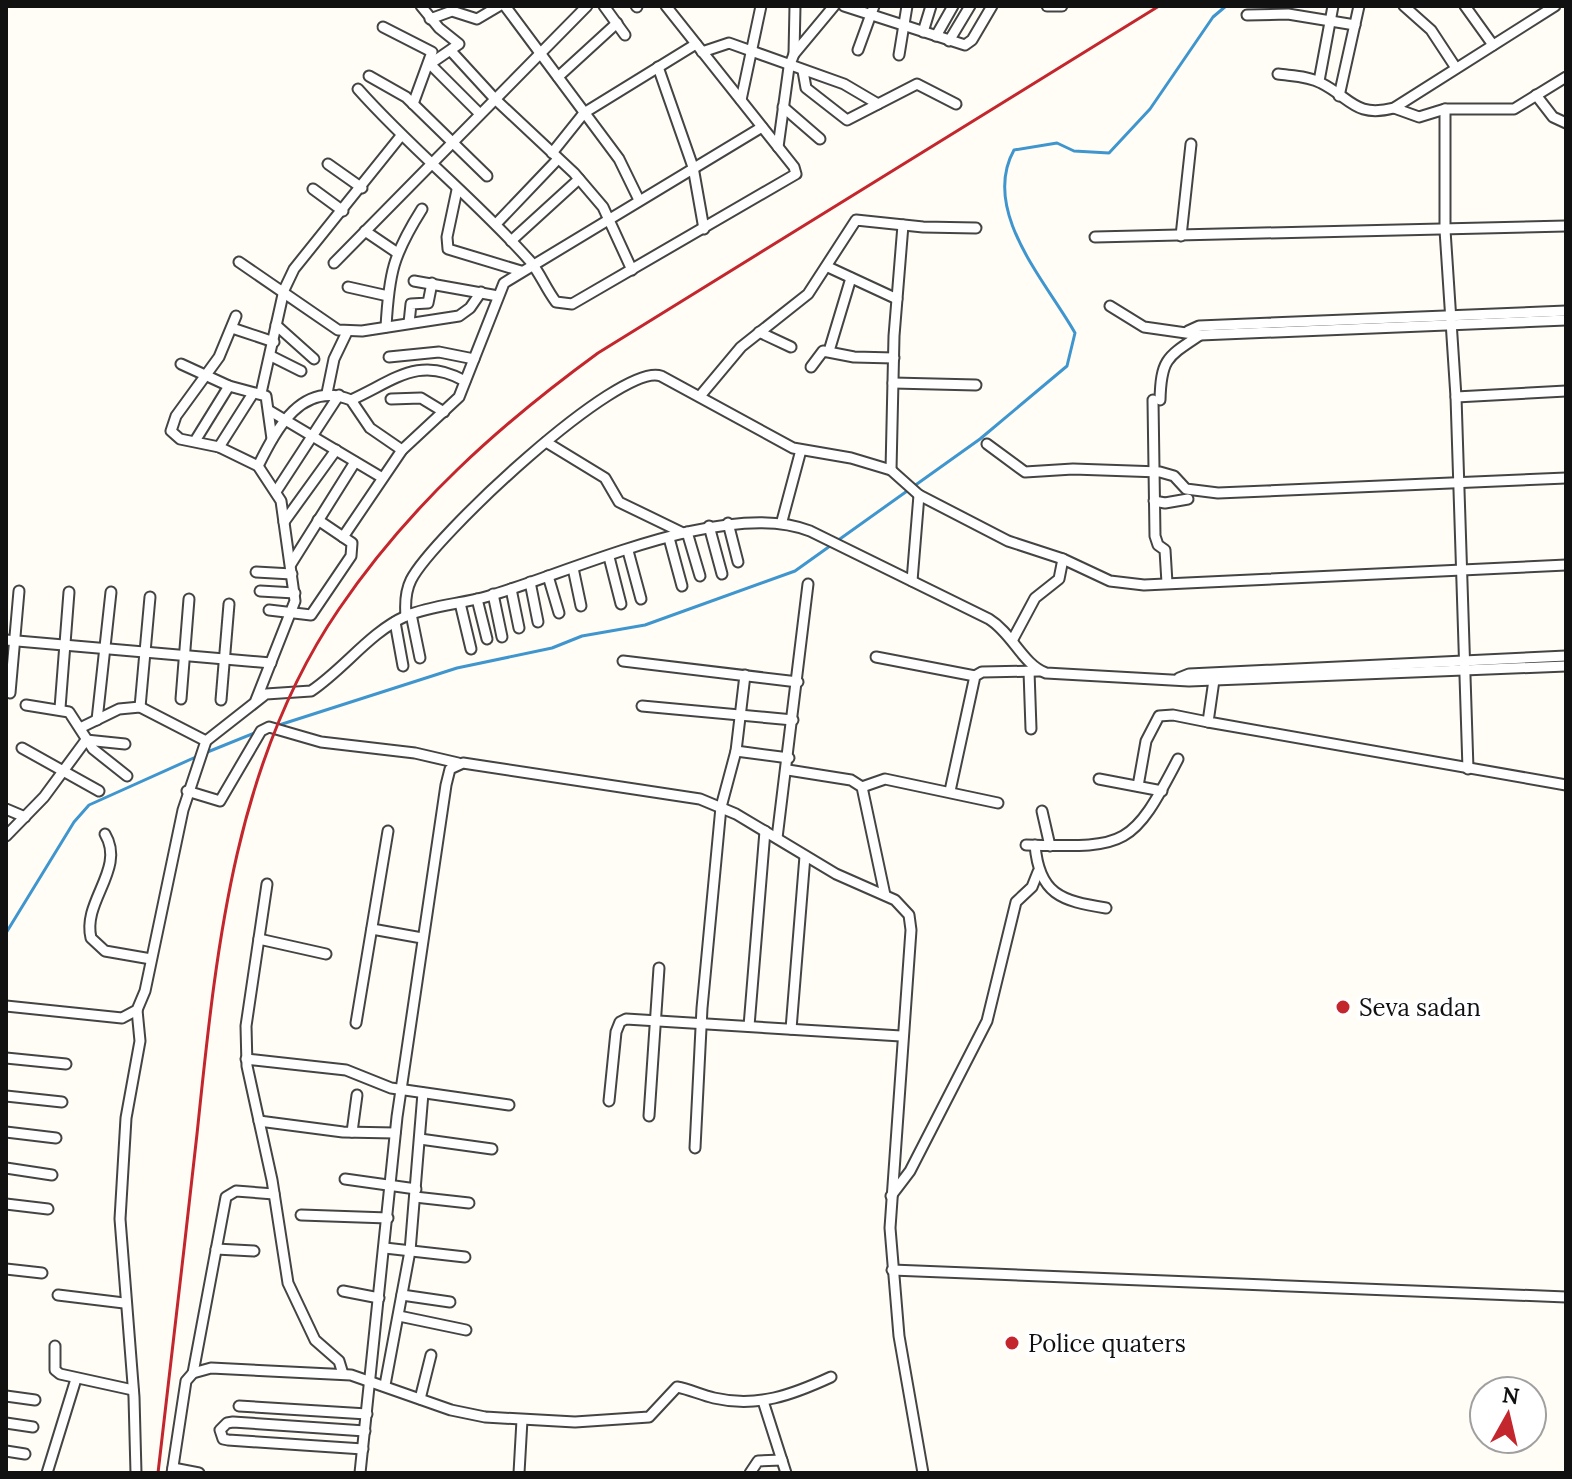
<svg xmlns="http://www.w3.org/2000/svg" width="1572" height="1479" font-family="Lora,serif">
  <rect width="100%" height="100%" fill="#fffdf5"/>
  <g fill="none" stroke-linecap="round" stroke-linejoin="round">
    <g stroke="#3f96cf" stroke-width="3">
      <path d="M276,726L457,668L552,648L582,636L645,625L795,571L980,439L1067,366L1075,333C1047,283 980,211 1014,150L1057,143L1074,151L1109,153L1150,109L1213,17L1226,6"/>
      <polyline points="205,753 257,732"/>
      <polyline points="6,933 74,822 89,805 198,756"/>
    </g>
    <defs>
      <g id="minor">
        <polyline points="421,6 439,28 459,44 430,64 480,114"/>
        <polyline points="505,6 619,159 639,200"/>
        <polyline points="604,6 625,35"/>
        <polyline points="636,6 637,7"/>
        <polyline points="844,6 965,45 972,40 992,6"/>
        <polyline points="1047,6 1062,6"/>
        <polyline points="1404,6 1431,30 1456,68"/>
        <polyline points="1465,6 1493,45"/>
        <polyline points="1247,15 1288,14 1355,25"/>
        <polyline points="430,19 452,11 477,19 499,6"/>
        <polyline points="383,27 432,52 413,104"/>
        <polyline points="923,32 931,6"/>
        <polyline points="936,36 953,6"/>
        <polyline points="949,41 970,6"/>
        <polyline points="858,50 874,6"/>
        <polyline points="451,51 495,99 574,173 603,207 632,270"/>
        <polyline points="702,52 729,43 844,84 878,104"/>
        <polyline points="794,54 795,6"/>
        <polyline points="899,55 907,6"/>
        <polyline points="658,67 693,167 704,229"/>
        <polyline points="803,71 806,88 847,120 917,84 956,104"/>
        <path d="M1278,74C1292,76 1309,76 1321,83C1351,98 1355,118 1394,108L1555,6"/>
        <polyline points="369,76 406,97 487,176"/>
        <polyline points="558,77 617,23"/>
        <polyline points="1319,81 1333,6"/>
        <path d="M358,89C412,150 476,200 530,261C540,273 546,289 556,302L572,304L796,174L794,167L666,6"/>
        <polyline points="1536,95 1553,117 1566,123"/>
        <polyline points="1339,96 1359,6"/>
        <polyline points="741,100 761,6"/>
        <polyline points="783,107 820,139"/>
        <polyline points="1394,108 1419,117 1445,109 1514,109 1566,77"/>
        <polyline points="1445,109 1445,230 1456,397 1468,769"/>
        <polyline points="778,147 789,67 794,54 834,6"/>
        <polyline points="552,153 584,113 696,44"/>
        <polyline points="328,164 362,188"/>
        <polyline points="313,189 343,211"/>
        <polyline points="457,190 447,237 448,249 521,271"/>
        <polyline points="496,224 558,159"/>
        <polyline points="365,231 396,252"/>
        <polyline points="1181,236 1191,144"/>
        <polyline points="1095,237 1566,226"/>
        <polyline points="511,241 579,179"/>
        <polyline points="239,262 338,330 362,331 459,316 470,308 481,292"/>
        <polyline points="334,263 587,6"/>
        <polyline points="828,267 897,299"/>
        <polyline points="414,281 498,296"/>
        <polyline points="348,287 388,296"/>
        <polyline points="1110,306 1144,327 1200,335 1566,320"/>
        <polyline points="236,316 219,357 176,416 171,431 180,439 219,447 258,466 281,501 295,601 256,700"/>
        <polyline points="409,323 411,304 428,303 432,283"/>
        <polyline points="276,325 314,359"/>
        <path d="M386,327C389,273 393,255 422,209"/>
        <polyline points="232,328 274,342"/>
        <polyline points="1188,331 1199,326 1566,311"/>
        <polyline points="759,332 791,347"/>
        <polyline points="829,351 851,278"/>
        <polyline points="271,356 301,371"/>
        <polyline points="389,357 439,352 474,359"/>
        <polyline points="181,364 229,386 266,396 272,439"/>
        <polyline points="811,367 823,351 854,357 894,358"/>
        <polyline points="893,383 976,385"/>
        <polyline points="261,393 284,290 294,269 400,137"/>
        <polyline points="327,393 334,359 347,332"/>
        <polyline points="700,396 741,347 808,294 856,220 923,227 976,228"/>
        <polyline points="1456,397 1566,391"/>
        <polyline points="391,399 421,398 444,412"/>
        <path d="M351,400C395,380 419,355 465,381"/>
        <polyline points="1153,400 1155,536 1158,545 1165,550 1167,583"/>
        <path d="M1160,400C1161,359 1167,357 1200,335"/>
        <polyline points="270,411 381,477"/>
        <polyline points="195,441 229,386"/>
        <polyline points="546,442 605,478 619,502 683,533"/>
        <polyline points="987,444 1025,472 1073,469 1160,472 1174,476 1186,489 1218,493 1566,478"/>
        <polyline points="219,447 252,395"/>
        <path d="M258,466C277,428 302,380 351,400L370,428L402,450"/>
        <polyline points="891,470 894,336 903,225"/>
        <polyline points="277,490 339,395"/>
        <polyline points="1154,501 1165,503 1188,499"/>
        <polyline points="782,521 801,450"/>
        <polyline points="284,522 336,450"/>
        <polyline points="728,523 738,562"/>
        <polyline points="709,526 722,574"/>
        <polyline points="687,532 700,576"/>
        <polyline points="343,537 402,450 459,397 504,283 762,127"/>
        <polyline points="669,538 682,586"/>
        <polyline points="628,551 641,599"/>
        <polyline points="609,557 621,604"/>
        <polyline points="291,564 355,462"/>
        <polyline points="573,568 581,606"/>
        <polyline points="256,572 292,574"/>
        <polyline points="548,576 559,613"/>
        <polyline points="912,581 919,495"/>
        <polyline points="530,582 538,622"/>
        <polyline points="511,589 519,628"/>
        <polyline points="260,591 295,593"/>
        <polyline points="493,594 502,637"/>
        <polyline points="477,599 487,639"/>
        <polyline points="460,603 471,649"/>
        <polyline points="269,610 311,615 351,556 352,543 318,520"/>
        <polyline points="411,614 420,658"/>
        <path d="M406,616C405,604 405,592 411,580C432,538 620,361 661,376L793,448L851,458L891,470L919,495L1008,541L1063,559L1110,581L1144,585L1566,565"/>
        <polyline points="395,622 403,666"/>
        <polyline points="1013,639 1035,598 1059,579 1063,559"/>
        <polyline points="6,640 271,663"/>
        <polyline points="876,657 975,676"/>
        <polyline points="623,661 798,682"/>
        <polyline points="1029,671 1031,729"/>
        <polyline points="1179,678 1189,674 1566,656"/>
        <polyline points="1214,680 1208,722 1566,785"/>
        <polyline points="10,693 19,591"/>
        <polyline points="181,699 189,599"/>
        <polyline points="221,700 229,604"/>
        <polyline points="26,705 69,712 93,749 127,776"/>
        <polyline points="642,706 793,720"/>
        <polyline points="140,707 150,597"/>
        <polyline points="60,708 69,592"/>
        <polyline points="97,720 111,592"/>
        <polyline points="80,728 119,709 140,707 206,741"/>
        <polyline points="22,748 99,791"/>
        <polyline points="736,751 789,758"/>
        <polyline points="788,770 851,780 862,787 885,895"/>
        <polyline points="1099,779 1162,791"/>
        <polyline points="1138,786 1146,741 1159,716 1173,715 1208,722"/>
        <polyline points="862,787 885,779 998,803"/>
        <polyline points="187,791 220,801 261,731 269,727 321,742 415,753 458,763"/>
        <polyline points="950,791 975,676 982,672 1039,671"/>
        <polyline points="6,809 25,817"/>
        <polyline points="1042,811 1050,846"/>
        <path d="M105,834C126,869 82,901 91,938L105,951L151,959"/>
        <polyline points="6,836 44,797 86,740 125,744"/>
        <polyline points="777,838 808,584"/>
        <path d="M1026,845C1125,847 1131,850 1178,759"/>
        <path d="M1035,845C1039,894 1061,901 1106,908"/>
        <polyline points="267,884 246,1026 247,1066 272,1180 288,1283 315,1340 339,1361 343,1374"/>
        <polyline points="372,929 422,938"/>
        <polyline points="259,939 326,954"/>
        <path d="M6,1006L122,1018L137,1010L145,991L183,810L206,741L266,694L311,691C344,669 370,632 406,616C432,605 462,604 489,596C574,571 728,498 810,531L989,619C1012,633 1023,665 1046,673L1189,681L1566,666"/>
        <polyline points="356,1023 388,831"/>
        <polyline points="749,1026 765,831"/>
        <polyline points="791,1029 805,856"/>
        <polyline points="6,1058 66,1064"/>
        <polyline points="246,1059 346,1070 391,1088 509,1105"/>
        <polyline points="6,1096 62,1102"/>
        <polyline points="609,1101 616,1032 620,1022 626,1019 901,1036"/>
        <polyline points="649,1116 659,968"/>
        <polyline points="259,1121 343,1132 395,1133"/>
        <polyline points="6,1132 56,1138"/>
        <polyline points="352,1132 357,1095"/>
        <polyline points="420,1139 492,1149"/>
        <polyline points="695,1148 702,1008 721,807 736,751 745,675"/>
        <polyline points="6,1168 52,1175"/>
        <polyline points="345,1179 416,1189"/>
        <polyline points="891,1196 910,1171 987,1021 1016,902 1032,887 1038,872"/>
        <polyline points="415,1197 469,1203"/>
        <polyline points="6,1204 48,1209"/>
        <polyline points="301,1215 388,1218"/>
        <polyline points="385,1248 465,1257"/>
        <polyline points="216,1249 254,1251"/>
        <polyline points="6,1269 42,1273"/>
        <polyline points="892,1270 1566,1297"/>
        <polyline points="343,1291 379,1298"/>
        <polyline points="58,1295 124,1303"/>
        <polyline points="402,1295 450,1302"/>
        <polyline points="399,1316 466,1330"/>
        <polyline points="55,1346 55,1370 60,1374 133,1390"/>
        <polyline points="193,1373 226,1197 236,1191 274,1194"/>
        <polyline points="385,1385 410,1251 423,1093"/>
        <polyline points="6,1396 35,1400"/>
        <polyline points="420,1399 431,1355"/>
        <polyline points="763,1401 786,1473"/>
        <polyline points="239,1406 367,1414"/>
        <polyline points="6,1423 33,1427"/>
        <polyline points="363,1449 228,1440 223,1439 220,1430 227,1423 233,1422 365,1431"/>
        <polyline points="6,1451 25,1454"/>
        <polyline points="173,1468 199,1473"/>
        <polyline points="47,1473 76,1379"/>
        <polyline points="136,1473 134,1397 120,1219 126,1118 140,1041 137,1010"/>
        <path d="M172,1473L186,1381L193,1373L211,1368L351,1375L451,1410L485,1417L575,1422L649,1417L677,1387C689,1389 701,1395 714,1398C757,1408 792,1395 831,1377"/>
        <polyline points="360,1473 397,1117 446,785 450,769 463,763 700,799 736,814 836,874 895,900 909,915 911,930 890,1228 899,1336 923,1473"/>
        <polyline points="519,1473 522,1420"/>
        <polyline points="750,1473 758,1461 782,1460"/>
      </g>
    </defs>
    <use href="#minor" stroke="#444" stroke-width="13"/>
    <use href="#minor" stroke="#fff" stroke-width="9"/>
    <path stroke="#c4262e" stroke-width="3" d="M158,1473C172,1360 184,1247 197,1134C216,953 233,764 339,609C409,506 498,426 598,353L1159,6"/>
  </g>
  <g fill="#c4262e" stroke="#fff" stroke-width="3">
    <circle cx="1343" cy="1007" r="8"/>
    <circle cx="1012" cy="1343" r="8"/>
  </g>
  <g text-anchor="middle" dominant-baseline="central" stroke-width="8" stroke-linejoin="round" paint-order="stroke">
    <g font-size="24" fill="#111" stroke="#fff" text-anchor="start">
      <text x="1359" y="1007">Seva sadan</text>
      <text x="1028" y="1343">Police quaters</text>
    </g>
  </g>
  <rect width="1572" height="1479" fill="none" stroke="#111111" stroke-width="16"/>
  <g transform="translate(1508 1415) rotate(8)"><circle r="38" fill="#ffffff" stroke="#a0a0a0" stroke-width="2"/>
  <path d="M0-6L14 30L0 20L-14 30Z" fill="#c4262e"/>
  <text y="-12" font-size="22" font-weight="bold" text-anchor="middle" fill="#111111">N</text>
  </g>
</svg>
